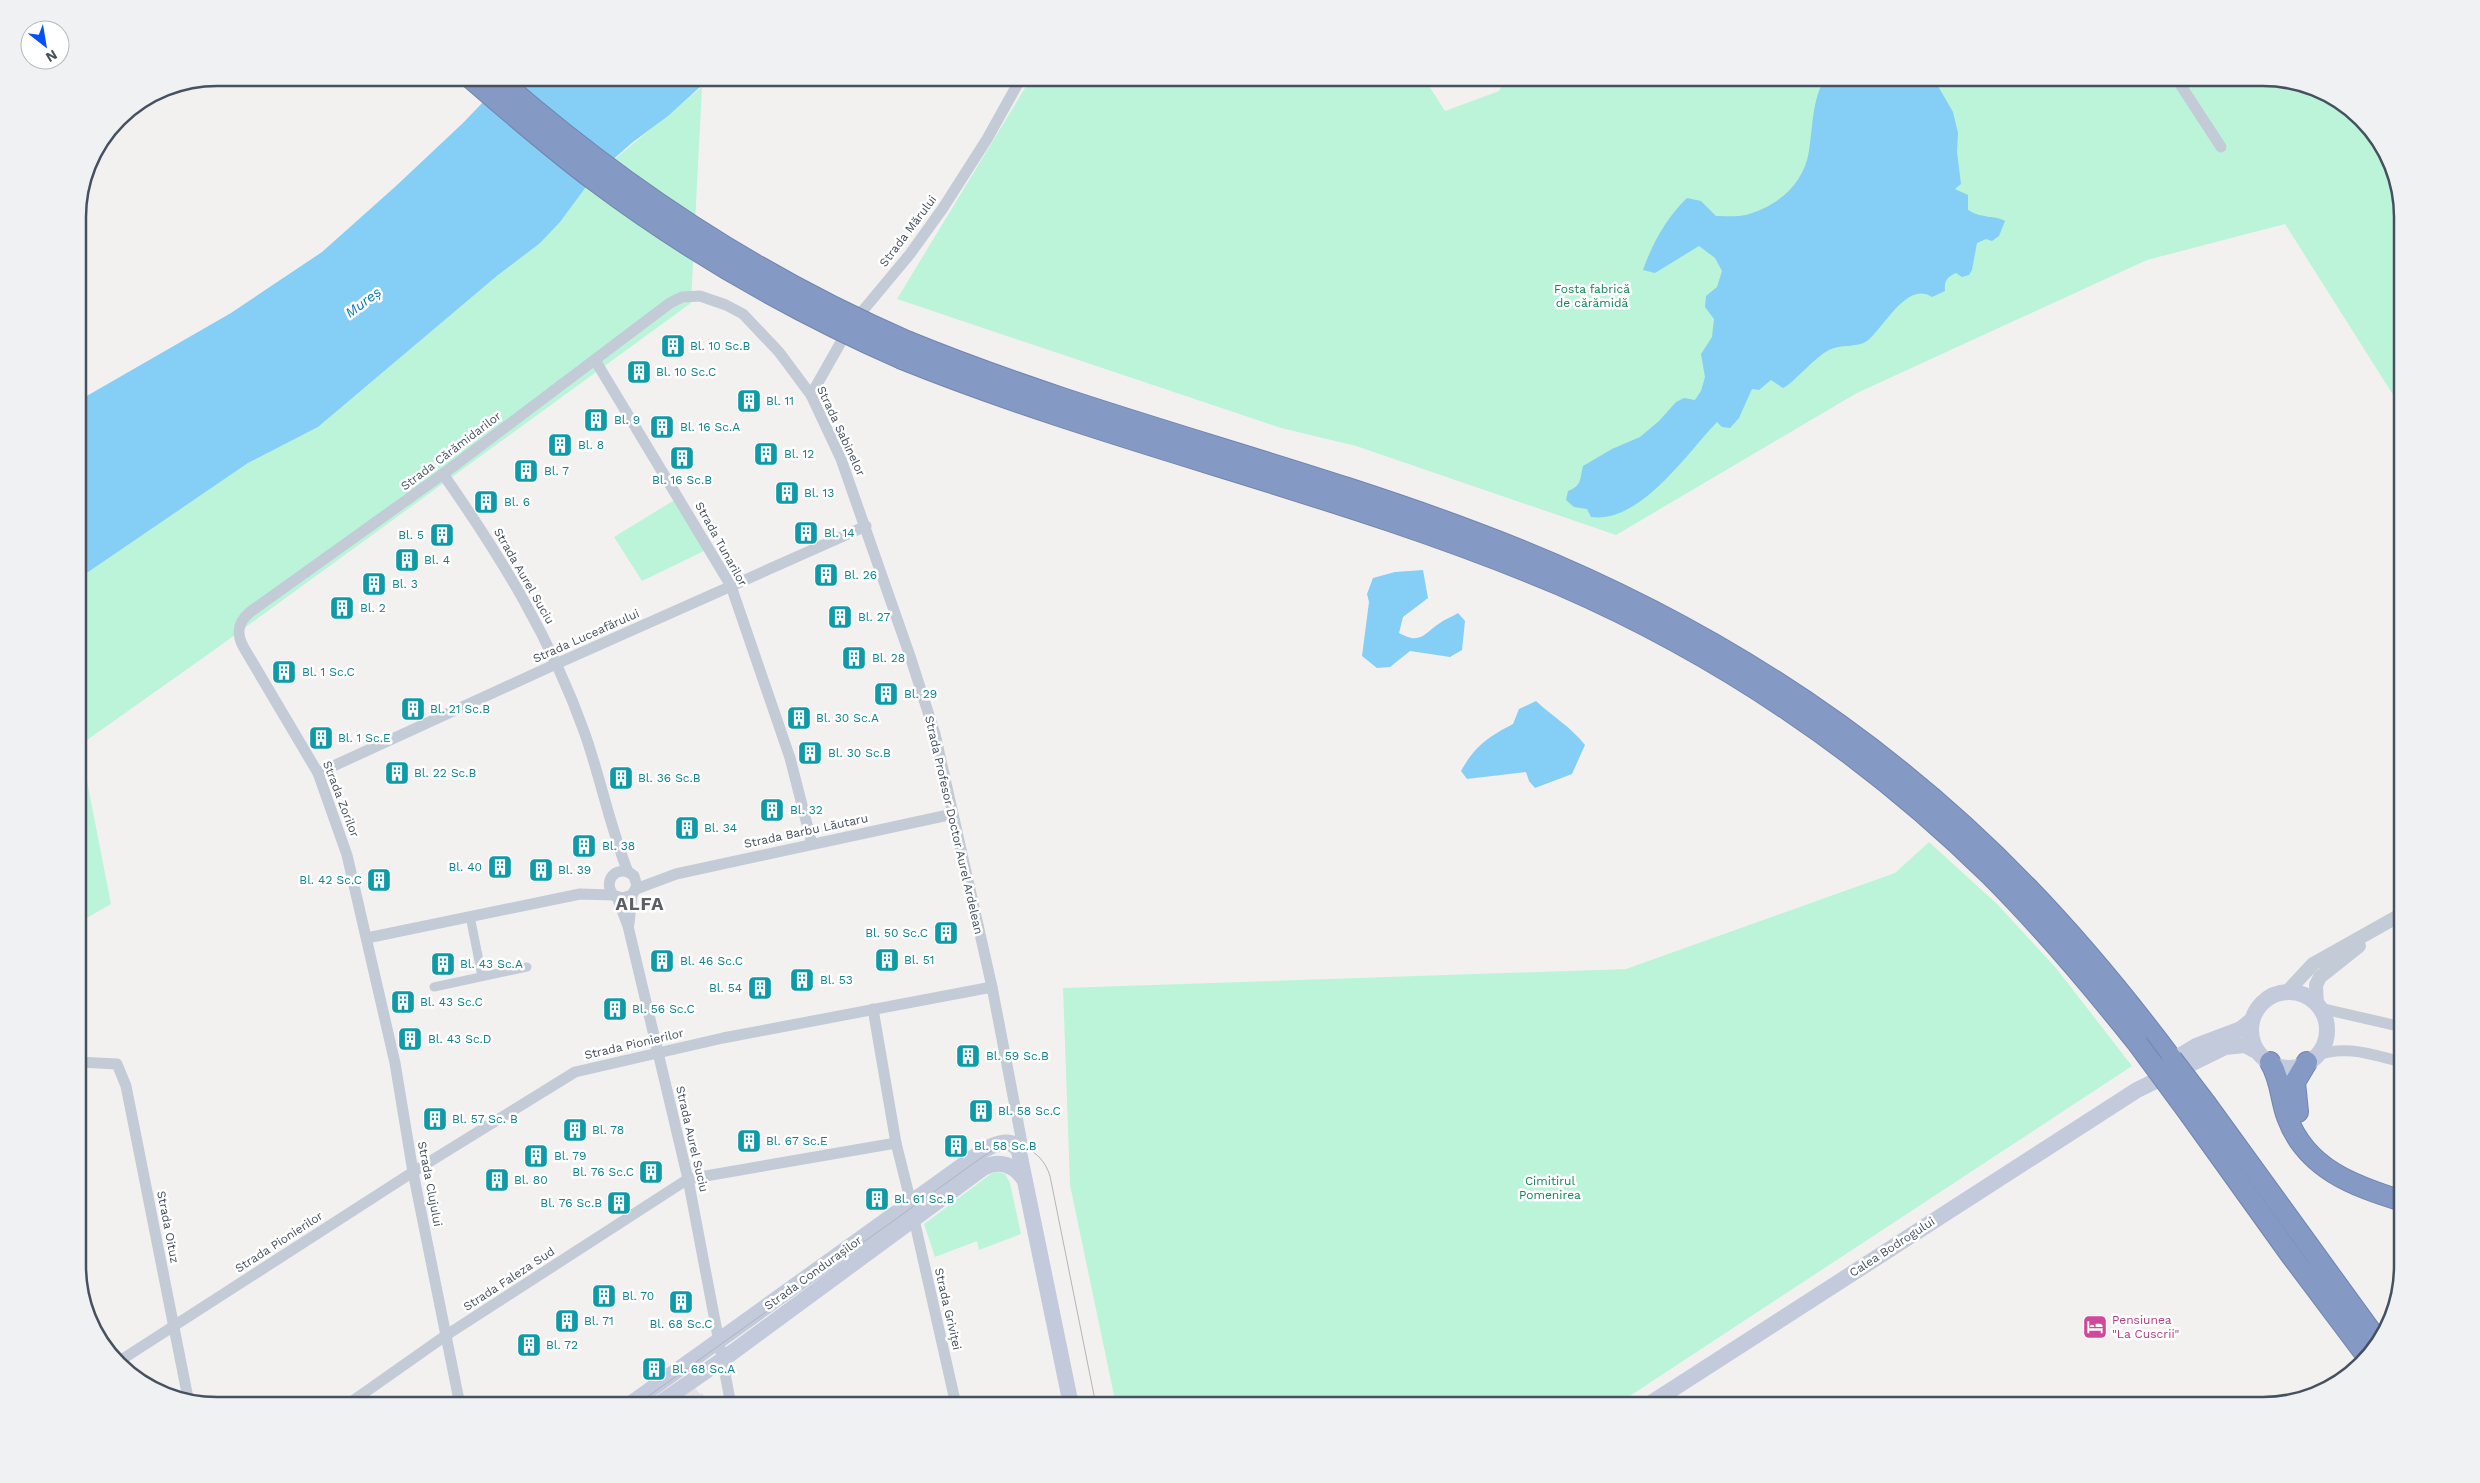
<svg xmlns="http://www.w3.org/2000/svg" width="2480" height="1483" font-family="'Work Sans',sans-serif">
  <rect width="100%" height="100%" fill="#f3f1f0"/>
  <polygon fill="#e4e2e2" points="694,1387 700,1394 702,1393 711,1405 667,1405"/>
  <g fill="#bcf4d9">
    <polygon points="1031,78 1424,78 1445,111 1499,91 1506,78 2263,78 2333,96 2384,147 2402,208 2402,409 2285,224 2147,260 1857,393 1616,535 1356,446 1281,428 897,299"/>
    <polygon points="702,87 691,303 217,648 80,745 111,904 78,923 78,579 248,463 318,427 498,275 539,244 594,176"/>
    <polygon points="676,499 704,551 642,581 614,537"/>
    <polygon points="1929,842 1997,904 2056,968 2132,1066 1616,1405 1116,1405 1070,1185 1063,988 1626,969 1895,873"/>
    <polygon points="997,1172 1005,1174 1010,1183 1021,1234 979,1250 977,1241 935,1257 924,1224 992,1173"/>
  </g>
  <g fill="#85cef5">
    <polygon points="506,78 710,78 668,116 633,142 594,176 560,222 539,244 498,275 318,427 248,463 78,579 78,401 231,313 322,252 396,186 464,122"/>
    <path d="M1825,78H1937L1938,86L1953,112L1958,133L1957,152L1961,184L1955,189L1968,195V210C1982,219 1995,215 2005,221L1999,236L1992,241L1986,239L1977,243L1972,270L1969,275L1962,277L1956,273C1947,277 1944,281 1945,291L1932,297C1907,280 1883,329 1867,341C1857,348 1840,344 1829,350C1816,357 1800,375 1788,385L1783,388L1771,380L1759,390L1752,389L1739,418L1730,428L1722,427L1717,422C1687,453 1640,524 1591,517L1587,509L1574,507L1566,500L1568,491C1582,486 1580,478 1583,466L1612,449L1640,437L1659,421L1676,402L1684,398L1695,400L1701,391L1705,377L1701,354L1712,337L1714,319L1705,307L1706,296L1717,287L1722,271L1715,258L1699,246L1655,273L1643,270C1652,244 1667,217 1687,198L1701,201L1716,216C1725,216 1737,217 1746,215C1777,207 1804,184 1809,151C1813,126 1812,100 1825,78Z"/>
    <path d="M1423,570L1428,598L1403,617L1399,633C1421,645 1423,634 1440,623C1445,619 1452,617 1458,613L1465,621L1462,650L1450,657L1410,651L1390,667L1377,668L1362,656L1369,602L1367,594L1373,578L1395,572Z"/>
    <path d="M1536,701C1552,716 1571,727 1585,745L1572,774L1535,788L1529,781L1526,772L1467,779L1461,771C1475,746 1488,737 1513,724L1519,709Z"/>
  </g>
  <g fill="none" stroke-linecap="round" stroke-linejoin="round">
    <defs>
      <g id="motorway">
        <path d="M909,342C1093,417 1288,462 1474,532C1683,610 1873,727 2028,888C2080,942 2127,999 2172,1059"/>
        <path d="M902,359C1118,446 1346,494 1560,585C1719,654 1866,753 1990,875C2043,928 2091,985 2138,1044"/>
        <path d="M2270,1062C2281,1080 2280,1098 2287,1117C2306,1169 2354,1186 2402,1201"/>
        <polyline points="2207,1105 2378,1341"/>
        <polyline points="2298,1112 2295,1082 2307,1062"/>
        <polyline points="2191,1116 2290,1254 2365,1354"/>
      </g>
    </defs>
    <use href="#motorway" stroke="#6f85b0" stroke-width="22"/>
    <g stroke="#c3cbd7" stroke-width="9">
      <polyline points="470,916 482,976"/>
      <polyline points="434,987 527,967"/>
    </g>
    <g stroke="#c3cbd7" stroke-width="11">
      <polyline points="2176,78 2221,147"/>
      <polyline points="595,360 731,586 790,758 812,844"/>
      <polyline points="811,395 850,326 910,254 943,208 987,139 1021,78"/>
      <path d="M443,474C501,557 551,638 585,734C601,780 610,827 628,872"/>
      <polyline points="318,773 556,664 866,526"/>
      <polyline points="636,889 676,874 953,814"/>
      <polyline points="617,897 628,926 688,1179 731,1405"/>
      <path d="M629,924L632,895L637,886L634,876L630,873C615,866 603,881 613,895L622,898L632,895"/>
      <polyline points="367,938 580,894 613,895"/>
      <polyline points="2320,1008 2402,1027"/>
      <polyline points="873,1009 896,1143 911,1203"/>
      <path d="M2315,1056C2345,1044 2373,1055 2402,1062"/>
      <polyline points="78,1062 117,1064 126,1086 188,1398"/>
      <polyline points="914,1219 956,1405"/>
      <polyline points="121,1360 413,1172 575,1072 723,1038 992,987"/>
      <polyline points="347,1405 445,1336 688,1179 896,1143"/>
      <path d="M460,1405L413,1172L395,1063L347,855L318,773L244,648C236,634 237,623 250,612L443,474L670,303L682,297L700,296L726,305L743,314L779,352L811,395L841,459L910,656L935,734L992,987L1022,1143L1018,1150"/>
    </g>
    <g stroke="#c3cbd7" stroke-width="14">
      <polyline points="2287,992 2313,964 2402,914"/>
      <polyline points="2317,1005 2316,985 2320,977 2359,946"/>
    </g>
    <g stroke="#c2cadb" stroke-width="16">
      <circle cx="2289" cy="1030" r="38"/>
      <polyline points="2166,1064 2196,1046 2241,1029 2252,1020"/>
      <path d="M629,1405L984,1150C995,1144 1013,1136 1019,1152L1071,1405"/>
      <path d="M657,1405L722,1360L983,1168C1000,1159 1014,1165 1024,1179"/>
      <polyline points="1648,1405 2137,1090 2225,1047 2245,1045 2258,1052"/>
    </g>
    <use href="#motorway" stroke="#849ac4" stroke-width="20"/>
    <path stroke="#b2b4bc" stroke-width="1" d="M636,1405L988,1153C1013,1138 1041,1147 1050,1176L1096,1405"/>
    <defs>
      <g id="motorway-bridge">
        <path d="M470,78C511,113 552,149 595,181C691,253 793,311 902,359"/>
        <path d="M498,78C621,186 758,277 909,342"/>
        <polyline points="2138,1044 2191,1116"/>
        <polyline points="2172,1059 2207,1105"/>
      </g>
    </defs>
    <use href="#motorway-bridge" stroke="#6f85b0" stroke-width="22" stroke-linecap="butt"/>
    <use href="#motorway-bridge" stroke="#849ac4" stroke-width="20"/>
  </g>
  <defs>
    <symbol id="building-square" viewBox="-11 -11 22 22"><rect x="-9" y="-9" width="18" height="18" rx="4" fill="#0f9aa8" stroke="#fff"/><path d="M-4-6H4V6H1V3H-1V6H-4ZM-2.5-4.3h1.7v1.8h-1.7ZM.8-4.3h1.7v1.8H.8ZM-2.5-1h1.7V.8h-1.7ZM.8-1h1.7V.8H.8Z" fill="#fff"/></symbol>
    <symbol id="hotel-square" viewBox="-11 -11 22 22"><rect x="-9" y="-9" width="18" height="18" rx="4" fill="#d1479c" stroke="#fff"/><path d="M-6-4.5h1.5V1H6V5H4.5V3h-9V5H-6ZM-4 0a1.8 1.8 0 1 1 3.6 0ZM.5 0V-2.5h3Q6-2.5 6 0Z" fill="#fff"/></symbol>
  </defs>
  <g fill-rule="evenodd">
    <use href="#building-square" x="659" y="332" width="28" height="28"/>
    <use href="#building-square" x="625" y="358" width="28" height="28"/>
    <use href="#building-square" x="735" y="387" width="28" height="28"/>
    <use href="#building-square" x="582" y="406" width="28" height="28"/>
    <use href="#building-square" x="648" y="413" width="28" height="28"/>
    <use href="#building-square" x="546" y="431" width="28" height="28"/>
    <use href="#building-square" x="752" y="440" width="28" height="28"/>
    <use href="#building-square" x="668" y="444" width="28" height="28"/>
    <use href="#building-square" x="512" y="457" width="28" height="28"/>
    <use href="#building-square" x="773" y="479" width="28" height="28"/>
    <use href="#building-square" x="472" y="488" width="28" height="28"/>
    <use href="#building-square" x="792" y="519" width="28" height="28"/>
    <use href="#building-square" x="428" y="521" width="28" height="28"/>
    <use href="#building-square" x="393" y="546" width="28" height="28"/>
    <use href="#building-square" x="812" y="561" width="28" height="28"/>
    <use href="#building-square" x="360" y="570" width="28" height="28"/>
    <use href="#building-square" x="328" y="594" width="28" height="28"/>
    <use href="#building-square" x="826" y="603" width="28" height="28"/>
    <use href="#building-square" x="840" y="644" width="28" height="28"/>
    <use href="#building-square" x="270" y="658" width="28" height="28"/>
    <use href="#building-square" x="872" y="680" width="28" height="28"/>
    <use href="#building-square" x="399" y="695" width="28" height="28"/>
    <use href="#building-square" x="785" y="704" width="28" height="28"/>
    <use href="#building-square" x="307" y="724" width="28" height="28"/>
    <use href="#building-square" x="796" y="739" width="28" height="28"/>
    <use href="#building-square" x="383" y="759" width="28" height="28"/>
    <use href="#building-square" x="607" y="764" width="28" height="28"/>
    <use href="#building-square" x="758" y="796" width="28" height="28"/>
    <use href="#building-square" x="673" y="814" width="28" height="28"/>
    <use href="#building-square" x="570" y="832" width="28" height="28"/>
    <use href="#building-square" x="486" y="853" width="28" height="28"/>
    <use href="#building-square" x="527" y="856" width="28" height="28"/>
    <use href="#building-square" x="365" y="866" width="28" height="28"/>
    <use href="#building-square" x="932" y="919" width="28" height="28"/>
    <use href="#building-square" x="873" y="946" width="28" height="28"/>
    <use href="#building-square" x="648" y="947" width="28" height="28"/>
    <use href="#building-square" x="429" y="950" width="28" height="28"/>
    <use href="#building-square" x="788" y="966" width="28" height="28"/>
    <use href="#building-square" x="746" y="974" width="28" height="28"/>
    <use href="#building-square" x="389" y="988" width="28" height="28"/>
    <use href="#building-square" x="601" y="995" width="28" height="28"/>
    <use href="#building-square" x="396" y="1025" width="28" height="28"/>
    <use href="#building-square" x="954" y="1042" width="28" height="28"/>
    <use href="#building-square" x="967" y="1097" width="28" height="28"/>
    <use href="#building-square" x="421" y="1105" width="28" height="28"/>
    <use href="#building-square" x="561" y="1116" width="28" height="28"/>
    <use href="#building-square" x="735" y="1127" width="28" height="28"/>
    <use href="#building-square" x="942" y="1132" width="28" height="28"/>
    <use href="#building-square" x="522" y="1142" width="28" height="28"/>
    <use href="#building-square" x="637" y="1158" width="28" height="28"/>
    <use href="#building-square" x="483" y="1166" width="28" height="28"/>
    <use href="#building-square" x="863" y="1185" width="28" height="28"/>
    <use href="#building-square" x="605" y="1189" width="28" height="28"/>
    <use href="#building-square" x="590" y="1282" width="28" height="28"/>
    <use href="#building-square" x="667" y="1288" width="28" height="28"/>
    <use href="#building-square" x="553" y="1307" width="28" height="28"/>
    <use href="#hotel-square" x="2081" y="1313" width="28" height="28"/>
    <use href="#building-square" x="515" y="1331" width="28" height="28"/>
    <use href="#building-square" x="640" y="1355" width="28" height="28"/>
  </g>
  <g text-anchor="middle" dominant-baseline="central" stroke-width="5" stroke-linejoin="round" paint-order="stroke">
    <g font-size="12" fill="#465160" stroke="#fff">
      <text transform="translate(908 231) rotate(-53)">Strada Mărului</text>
      <text transform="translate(841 431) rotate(65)">Strada Sabinelor</text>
      <text transform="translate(451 451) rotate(-37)">Strada Cărămidarilor</text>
      <text transform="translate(721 544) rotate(61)">Strada Tunarilor</text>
      <text transform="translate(524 576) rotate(60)">Strada Aurel Suciu</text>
      <text transform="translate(586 636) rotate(-24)">Strada Luceafărului</text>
      <text transform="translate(341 799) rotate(69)">Strada Zorilor</text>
      <text transform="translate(954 825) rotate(77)">Strada Profesor Doctor Aurel Ardelean</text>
      <text transform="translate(806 831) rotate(-12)">Strada Barbu Lăutaru</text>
      <text transform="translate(634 1044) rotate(-13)">Strada Pionierilor</text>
      <text transform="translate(692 1139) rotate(77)">Strada Aurel Suciu</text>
      <text transform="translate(430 1184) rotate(79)">Strada Clujului</text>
      <text transform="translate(168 1227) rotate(79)">Strada Oituz</text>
      <text transform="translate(279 1242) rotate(-33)">Strada Pionierilor</text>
      <text transform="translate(1892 1247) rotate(-33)">Calea Bodrogului</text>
      <text transform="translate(813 1273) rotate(-36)">Strada Condurașilor</text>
      <text transform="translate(509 1279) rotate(-33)">Strada Faleza Sud</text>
      <text transform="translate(948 1309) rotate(77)">Strada Griviței</text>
    </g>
    <g font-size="12" fill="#0e8459" stroke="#fff">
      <text x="1592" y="289">Fosta fabrică<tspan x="1592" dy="14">de cărămidă</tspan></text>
      <text x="1550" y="1181">Cimitirul<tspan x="1550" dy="14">Pomenirea</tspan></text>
    </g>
    <g font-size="12" fill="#0d838f" stroke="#fff" text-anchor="start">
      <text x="690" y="346">Bl. 10 Sc.B</text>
      <text x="656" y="372">Bl. 10 Sc.C</text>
      <text x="766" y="401">Bl. 11</text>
      <text x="614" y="420">Bl. 9</text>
      <text x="680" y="427">Bl. 16 Sc.A</text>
      <text x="578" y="445">Bl. 8</text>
      <text x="784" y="454">Bl. 12</text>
      <text x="544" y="471">Bl. 7</text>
      <text x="682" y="480" text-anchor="middle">Bl. 16 Sc.B</text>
      <text x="804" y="493">Bl. 13</text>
      <text x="504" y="502">Bl. 6</text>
      <text x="824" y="533">Bl. 14</text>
      <text x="424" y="535" text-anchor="end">Bl. 5</text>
      <text x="424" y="560">Bl. 4</text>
      <text x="844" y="575">Bl. 26</text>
      <text x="392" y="584">Bl. 3</text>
      <text x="360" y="608">Bl. 2</text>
      <text x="858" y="617">Bl. 27</text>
      <text x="872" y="658">Bl. 28</text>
      <text x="302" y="672">Bl. 1 Sc.C</text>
      <text x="904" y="694">Bl. 29</text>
      <text x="430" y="709">Bl. 21 Sc.B</text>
      <text x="816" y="718">Bl. 30 Sc.A</text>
      <text x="338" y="738">Bl. 1 Sc.E</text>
      <text x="828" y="753">Bl. 30 Sc.B</text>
      <text x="414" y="773">Bl. 22 Sc.B</text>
      <text x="638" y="778">Bl. 36 Sc.B</text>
      <text x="790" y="810">Bl. 32</text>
      <text x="704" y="828">Bl. 34</text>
      <text x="602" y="846">Bl. 38</text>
      <text x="482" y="867" text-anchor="end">Bl. 40</text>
      <text x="558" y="870">Bl. 39</text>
      <text x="362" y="880" text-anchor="end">Bl. 42 Sc.C</text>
      <text x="928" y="933" text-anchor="end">Bl. 50 Sc.C</text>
      <text x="904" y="960">Bl. 51</text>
      <text x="680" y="961">Bl. 46 Sc.C</text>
      <text x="460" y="964">Bl. 43 Sc.A</text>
      <text x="820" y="980">Bl. 53</text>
      <text x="742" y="988" text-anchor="end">Bl. 54</text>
      <text x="420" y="1002">Bl. 43 Sc.C</text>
      <text x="632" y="1009">Bl. 56 Sc.C</text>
      <text x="428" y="1039">Bl. 43 Sc.D</text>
      <text x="986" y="1056">Bl. 59 Sc.B</text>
      <text x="998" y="1111">Bl. 58 Sc.C</text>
      <text x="452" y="1119">Bl. 57 Sc. B</text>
      <text x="592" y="1130">Bl. 78</text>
      <text x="766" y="1141">Bl. 67 Sc.E</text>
      <text x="974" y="1146">Bl. 58 Sc.B</text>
      <text x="554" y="1156">Bl. 79</text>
      <text x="634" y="1172" text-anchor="end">Bl. 76 Sc.C</text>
      <text x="514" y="1180">Bl. 80</text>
      <text x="894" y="1199">Bl. 61 Sc.B</text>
      <text x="602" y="1203" text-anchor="end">Bl. 76 Sc.B</text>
      <text x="622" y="1296">Bl. 70</text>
      <text x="584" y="1321">Bl. 71</text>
      <text x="681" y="1324" text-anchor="middle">Bl. 68 Sc.C</text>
      <text x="546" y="1345">Bl. 72</text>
      <text x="672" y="1369">Bl. 68 Sc.A</text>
    </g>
    <g font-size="12" fill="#b23c85" stroke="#fff" text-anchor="start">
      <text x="2112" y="1320">Pensiunea<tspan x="2112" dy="14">"La Cuscrii"</tspan></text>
    </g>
    <g font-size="14" font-style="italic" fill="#007aba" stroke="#fff">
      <text transform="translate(363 302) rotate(-37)">Mureș</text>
    </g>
    <g font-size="18" font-weight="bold" letter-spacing="1" fill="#5c5f66" stroke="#fff">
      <text x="640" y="903">ALFA</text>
    </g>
  </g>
  <path d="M0 0H2480V1483H0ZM217 86H2263A131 131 0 0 1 2394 217V1266A131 131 0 0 1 2263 1397H217A131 131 0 0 1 86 1266V217A131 131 0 0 1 217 86Z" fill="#f0f1f2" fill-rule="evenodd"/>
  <path fill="none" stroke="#465160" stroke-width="2.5" d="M217 86H2263A131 131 0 0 1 2394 217V1266A131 131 0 0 1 2263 1397H217A131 131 0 0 1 86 1266V217A131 131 0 0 1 217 86Z"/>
  <g transform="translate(45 45) rotate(149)"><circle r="24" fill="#ffffff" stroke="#b5b9bf"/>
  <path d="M0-4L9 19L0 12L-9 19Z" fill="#074ff6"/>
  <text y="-8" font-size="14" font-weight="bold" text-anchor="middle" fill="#465160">N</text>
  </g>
</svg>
